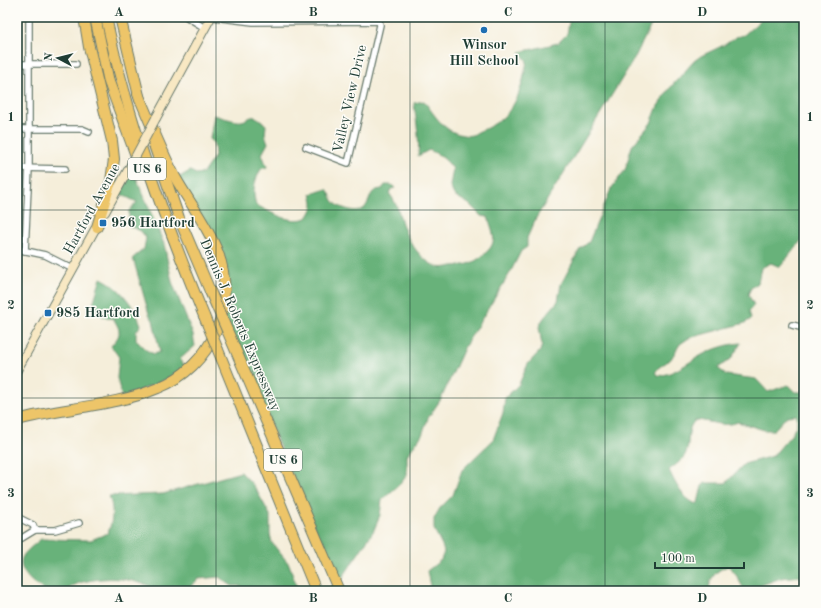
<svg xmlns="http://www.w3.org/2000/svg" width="821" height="608" font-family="'Old Standard TT',serif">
  <rect width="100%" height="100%" fill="#fdfcf7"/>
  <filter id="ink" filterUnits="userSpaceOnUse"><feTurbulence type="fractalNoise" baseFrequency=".025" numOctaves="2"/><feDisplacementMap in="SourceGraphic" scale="8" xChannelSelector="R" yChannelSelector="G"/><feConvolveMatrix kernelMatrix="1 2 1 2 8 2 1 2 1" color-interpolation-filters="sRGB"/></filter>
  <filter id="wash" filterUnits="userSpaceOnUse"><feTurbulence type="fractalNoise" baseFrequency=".012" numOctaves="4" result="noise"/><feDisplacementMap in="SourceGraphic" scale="16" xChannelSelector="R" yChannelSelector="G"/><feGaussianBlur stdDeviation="0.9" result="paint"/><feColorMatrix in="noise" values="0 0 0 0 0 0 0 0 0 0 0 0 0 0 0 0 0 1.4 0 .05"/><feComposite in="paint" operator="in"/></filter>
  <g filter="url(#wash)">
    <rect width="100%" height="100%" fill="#f5eeda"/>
    <g fill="#68b27a" stroke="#447857" fill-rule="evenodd">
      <path d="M570,17H655L634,59L536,218L527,238V247L521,251L510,273L465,346L441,399L428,418L422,435L407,455V475L401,483L382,500L380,515L374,530L339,583L224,318L226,275L178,178L190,171L196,174L203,173L215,156L214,144L210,139L214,115C221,117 230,120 237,121C250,123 250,108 266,125L265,135L268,143L262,154L267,167L261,169C254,181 252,191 256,205C273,213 288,224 307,218C313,209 315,205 311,194L327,189C331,194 331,199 335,203C341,209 361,215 366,206C372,197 369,190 382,189L385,185H392L395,188L391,189L389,193C400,208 398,214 404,229C409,242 421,260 435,266C441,269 447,267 453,266C466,265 470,265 481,257C499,243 494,236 488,217L481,216L469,204L454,195L450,186L453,169C447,160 439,154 429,150L418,156C420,137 416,122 414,103L424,101C431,110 438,122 448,129C453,133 466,137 472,135C474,135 477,132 480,131C514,118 521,94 527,61L520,52L558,43L567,34Z"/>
      <path d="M764,17H804V237L780,267L771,263L761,268L758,283L751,288L748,294L754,305L749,311L751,319L745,323L689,338L680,344L671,359L658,368L655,373L659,376C676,373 687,363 702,355C713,349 728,344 741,343L731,359L718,368L726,375L756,379L768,392L788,385L795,392H804V572L800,576L781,578L745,591L735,573L728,566C716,570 709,578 709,591H670L667,588L652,591H431L427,571L441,560L444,552L442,545L434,529V519L440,508L453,495L462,470L493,440L503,413L505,398L519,384L528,364L540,351L542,345L539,327L543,319L558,301L561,284L580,249L589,242L611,189L625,170L632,146L651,123L658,106L670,88L694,61L701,56L726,44L736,37L744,35ZM795,415L797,416V424L791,435L773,456L744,464L726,483H705L702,486L698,503L696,504C682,498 675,483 669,470C675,465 681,462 685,455C691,444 685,427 696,420C711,421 724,428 738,422L764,430H774L787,416Z"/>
      <path d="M128,173L136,177L164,244L172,282L193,335L195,346L180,359L188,370L122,398L117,378L119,357L111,346C122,334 121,331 113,318C102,320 100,312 92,307L101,278C120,287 134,305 141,325L136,332V340L146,350L154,354L160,352L153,320L149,314L133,258L144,249L146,238L141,231L129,226V211L137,202L118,193Z"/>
      <path d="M241,472L254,486L270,515V534L272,543L289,564L298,591H247L241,586H232L219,577L198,579C178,604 152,584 128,580C113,577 93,579 79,583C73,585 68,590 63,591C47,594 32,585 24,572C15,556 30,549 41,539L91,540L108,533C113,520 114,509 109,496L163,494Z"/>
    </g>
  </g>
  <g filter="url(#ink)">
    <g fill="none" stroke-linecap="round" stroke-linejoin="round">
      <defs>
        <g id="minor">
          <polyline points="187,17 205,28"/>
          <polyline points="213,17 253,22 379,21 380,25 348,163 306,147"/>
          <polyline points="17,64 76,64"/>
          <polyline points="17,129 82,129 89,132"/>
          <polyline points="17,168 65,169"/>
          <polyline points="17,249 45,255 73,269"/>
          <polyline points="25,251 29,168 29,17"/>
          <polyline points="792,325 804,328"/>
          <polyline points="17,517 33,525 35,530"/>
          <polyline points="17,541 35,530 55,530 79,523"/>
        </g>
        <g id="secondary">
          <polyline points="156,118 211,17"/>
          <polyline points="105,212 132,163"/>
          <polyline points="17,370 99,222"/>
        </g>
        <g id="motorway">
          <polyline points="84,17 89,47 112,141 114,159 111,181 97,227"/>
          <polyline points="95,17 109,82 139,164"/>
          <path d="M106,17C128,121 164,218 204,316"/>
          <polyline points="120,17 140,100"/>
          <polyline points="153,142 179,218 210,291"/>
          <polyline points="227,330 339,591"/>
          <polyline points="218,350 316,591"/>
          <path d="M17,420C62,408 116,406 158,388C211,367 238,307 218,253C208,226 189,202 175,177C161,150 150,122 138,94"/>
        </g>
      </defs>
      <use href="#minor" stroke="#6a7b6e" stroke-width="8"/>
      <use href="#secondary" stroke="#6a7b6e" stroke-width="10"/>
      <use href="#motorway" stroke="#6a7b6e" stroke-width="12"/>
      <use href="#minor" stroke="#fff" stroke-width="5.5"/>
      <use href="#secondary" stroke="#f8e8c3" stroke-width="8"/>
      <use href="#motorway" stroke="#edc569" stroke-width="10"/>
      <defs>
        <polyline id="secondary-bridge" points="132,163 156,118"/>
        <g id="motorway-bridge">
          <polyline points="210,291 227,330"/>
          <polyline points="204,316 218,350"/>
        </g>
      </defs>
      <use href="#secondary-bridge" stroke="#6a7b6e" stroke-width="10" stroke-linecap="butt"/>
      <use href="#motorway-bridge" stroke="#6a7b6e" stroke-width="12" stroke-linecap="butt"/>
      <use href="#secondary-bridge" stroke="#f8e8c3" stroke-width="8"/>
      <use href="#motorway-bridge" stroke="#edc569" stroke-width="10"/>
    </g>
  </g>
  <path fill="none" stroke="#1f3d34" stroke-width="1" stroke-opacity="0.55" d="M216,17V591M410,17V591M605,17V591M17,210H804M17,398H804"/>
  <g fill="#1f6fb2" stroke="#fdfcf7" stroke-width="1.5">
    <circle cx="484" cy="30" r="4"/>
    <rect x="99" y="219" width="8" height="8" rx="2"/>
    <rect x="44" y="309" width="8" height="8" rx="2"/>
  </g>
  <g text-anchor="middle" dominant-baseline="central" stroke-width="3" stroke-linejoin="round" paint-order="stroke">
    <g fill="#fdfcf7" stroke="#62766e" stroke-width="1">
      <rect x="128" y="158" width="38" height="22" rx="3"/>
      <rect x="264" y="449" width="38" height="22" rx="3"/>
    </g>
    <g font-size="13" font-weight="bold" fill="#1f3d34">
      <text x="147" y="169">US 6</text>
      <text x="283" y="460">US 6</text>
    </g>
    <g font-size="14" font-weight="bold" fill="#1f3d34" stroke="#fdfcf7" text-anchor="start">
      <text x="484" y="45" text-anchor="middle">Winsor<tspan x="484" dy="16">Hill School</tspan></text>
      <text x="111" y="223">956 Hartford</text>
      <text x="56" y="313">985 Hartford</text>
    </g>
    <g font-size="14" fill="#1f3d34" stroke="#fdfcf7">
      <text transform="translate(350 99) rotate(-77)">Valley View Drive</text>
      <text transform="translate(92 209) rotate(-61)">Hartford Avenue</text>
      <text transform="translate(240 325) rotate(67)">Dennis J. Roberts Expressway</text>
    </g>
  </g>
  <rect width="821" height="608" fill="none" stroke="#fdfcf7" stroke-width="44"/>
  <g transform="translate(58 58) rotate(277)" stroke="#fdfcf7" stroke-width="3" paint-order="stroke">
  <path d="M0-3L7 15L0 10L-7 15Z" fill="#1f3d34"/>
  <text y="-6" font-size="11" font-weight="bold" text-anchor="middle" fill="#1f3d34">N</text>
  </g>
  <path d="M655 562v6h89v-6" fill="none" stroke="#1f3d34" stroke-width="2"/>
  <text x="661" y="562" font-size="12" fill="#1f3d34" stroke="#fdfcf7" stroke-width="3" paint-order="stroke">100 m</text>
  <rect x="22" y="22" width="777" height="564" fill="none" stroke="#1f3d34" stroke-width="1.5"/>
  <g font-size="13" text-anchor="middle" font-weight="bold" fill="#1f3d34">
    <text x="119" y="16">A</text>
    <text x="313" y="16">B</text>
    <text x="508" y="16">C</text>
    <text x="702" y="16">D</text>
    <text x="11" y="121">1</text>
    <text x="810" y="121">1</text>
    <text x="11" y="309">2</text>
    <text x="810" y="309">2</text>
    <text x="11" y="497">3</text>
    <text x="810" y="497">3</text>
    <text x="119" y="602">A</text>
    <text x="313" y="602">B</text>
    <text x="508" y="602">C</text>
    <text x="702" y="602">D</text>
  </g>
</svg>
